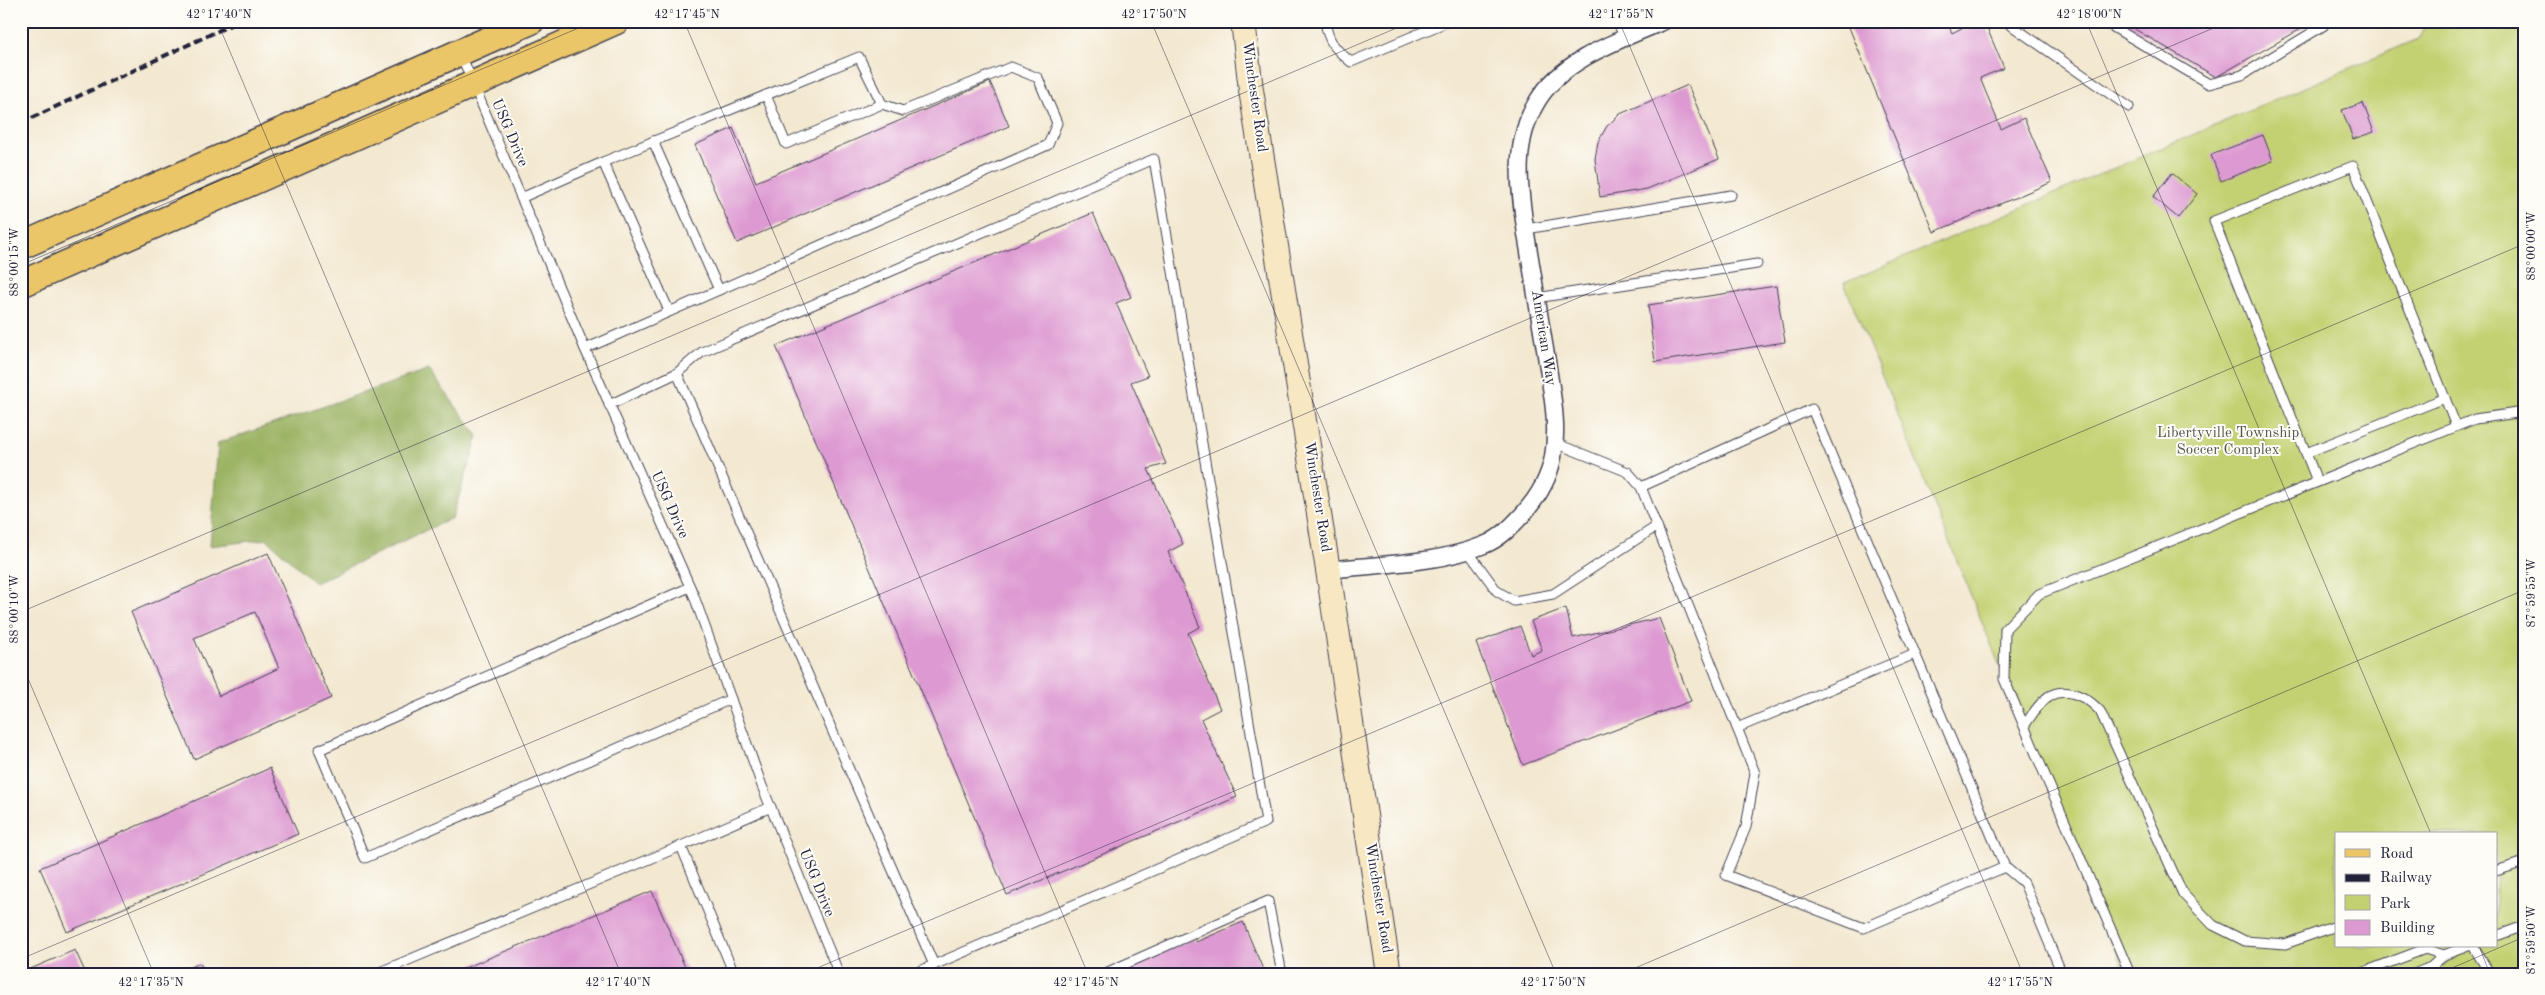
<svg xmlns="http://www.w3.org/2000/svg" width="2545" height="995" font-family="'Old Standard TT',serif">
  <rect width="100%" height="100%" fill="#fdfcf7"/>
  <filter id="ink" filterUnits="userSpaceOnUse"><feTurbulence type="fractalNoise" baseFrequency=".02" numOctaves="2"/><feDisplacementMap in="SourceGraphic" scale="10" xChannelSelector="R" yChannelSelector="G"/><feConvolveMatrix kernelMatrix="1 2 1 2 8 2 1 2 1" color-interpolation-filters="sRGB"/></filter>
  <filter id="wash" filterUnits="userSpaceOnUse"><feTurbulence type="fractalNoise" baseFrequency=".0096" numOctaves="4" result="noise"/><feDisplacementMap in="SourceGraphic" scale="20" xChannelSelector="R" yChannelSelector="G"/><feGaussianBlur stdDeviation="1.12" result="paint"/><feColorMatrix in="noise" values="0 0 0 0 0 0 0 0 0 0 0 0 0 0 0 0 0 1.4 0 .05"/><feComposite in="paint" operator="in"/></filter>
  <g filter="url(#wash)">
    <rect width="100%" height="100%" fill="#f3e8d0"/>
    <path fill="#c4d172" stroke="#737a56" fill-rule="evenodd" d="M2427,21H2524V974H2125L1844,283L2418,39ZM2336,834H2496V946H2336Z"/>
    <polygon fill="#9bb364" stroke="#5e6a50" points="429,370 478,436 452,518 315,583 267,539 210,546 218,443"/>
    <g id="blocks">
      <g fill="#dd99d1" fill-rule="evenodd">
        <polygon points="1857,21 1947,21 1952,33 1975,21 1984,21 2004,68 1980,78 2001,129 2024,118 2052,182 1934,232 1848,25"/>
        <polygon points="2121,21 2315,21 2216,77"/>
        <polygon points="990,82 1009,126 737,243 695,145 733,128 756,182"/>
        <polygon points="1688,85 1719,159 1647,189 1600,197 1595,159 1598,142 1607,126 1620,114"/>
        <polygon points="2363,103 2374,132 2353,139 2342,110"/>
        <polygon points="2263,135 2273,161 2221,181 2211,155"/>
        <polygon points="2172,173 2197,194 2178,218 2153,197"/>
        <polygon points="1093,213 1131,297 1116,303 1148,376 1131,382 1166,464 1148,469 1183,544 1168,552 1200,627 1188,633 1220,709 1201,719 1237,797 1007,895 776,346"/>
        <polygon points="1776,286 1785,342 1655,362 1648,305"/>
        <path d="M268,553L331,698L194,759L131,612ZM255,612L279,668L219,696L194,638Z"/>
        <polygon points="1566,608 1573,638 1659,618 1691,701 1523,765 1476,643 1520,626 1531,655 1542,650 1531,621"/>
        <polygon points="270,768 298,834 67,932 40,868"/>
        <polygon points="652,891 688,974 450,974"/>
        <polygon points="1243,922 1265,974 1113,974 1195,938 1196,942"/>
        <polygon points="75,950 86,974 21,974 21,973"/>
        <polygon points="200,963 205,974 176,974"/>
      </g>
    </g>
  </g>
  <g filter="url(#ink)">
    <use href="#blocks" fill-opacity="0" stroke="#414051" stroke-width="1"/>
    <g fill="none" stroke-linecap="round" stroke-linejoin="round">
      <defs>
        <g id="service">
          <path d="M1325,21C1328,42 1335,49 1351,62L1449,21"/>
          <polyline points="1617,21 1625,38"/>
          <polyline points="2005,21 2129,107"/>
          <polyline points="2103,21 2209,84 2242,75 2323,26 2327,21"/>
          <polyline points="461,55 585,349 694,596 762,786 839,974"/>
          <polyline points="766,95 786,144 882,104"/>
          <polyline points="653,141 719,290"/>
          <polyline points="603,162 669,311"/>
          <polyline points="521,198 603,162 859,57 882,104 903,111 1011,67 1038,78 1057,123 1048,145 585,349"/>
          <polyline points="1526,229 1731,195"/>
          <polyline points="1536,298 1757,264"/>
          <polyline points="677,373 934,965"/>
          <polyline points="609,405 677,373 702,352 1154,159 1266,822 913,974"/>
          <polyline points="1555,443 1628,472 1641,487 1755,773 1746,827 1726,875 1864,928 2005,867 1812,409 1641,487"/>
          <polyline points="2306,453 2445,398"/>
          <polyline points="2317,481 2214,221 2353,166 2456,426"/>
          <polyline points="1467,550 1497,591 1514,601 1553,594 1657,526"/>
          <polyline points="690,587 319,750 365,858 731,699"/>
          <path d="M2024,726C2031,717 2039,702 2049,696C2068,686 2088,698 2100,711L2183,894L2213,925L2245,941L2285,944L2336,926"/>
          <polyline points="1737,728 1915,654"/>
          <polyline points="2005,867 2024,883 2062,974"/>
          <polyline points="2496,871 2524,862"/>
          <polyline points="2496,936 2524,926"/>
          <polyline points="2473,946 2490,974"/>
          <polyline points="375,974 681,846"/>
          <polyline points="734,974 681,846 771,807"/>
          <polyline points="1103,974 1268,901 1282,974"/>
          <polyline points="2130,974 2004,679 2005,629 2039,594 2475,419 2524,412"/>
          <polyline points="2359,974 2425,949 2444,955"/>
          <polyline points="2414,974 2431,967 2444,955 2468,946"/>
        </g>
        <path id="minor" d="M1328,570C1379,564 1437,564 1484,545C1500,539 1513,525 1524,513C1538,497 1549,479 1553,457C1559,423 1551,389 1546,355C1539,315 1533,275 1526,234C1519,188 1512,142 1538,100C1564,58 1621,40 1664,21"/>
        <polyline id="secondary" points="1243,21 1251,90 1328,570 1389,974"/>
        <g id="primary">
          <polyline points="21,246 531,21"/>
          <polyline points="21,284 616,21"/>
        </g>
      </defs>
      <use href="#service" stroke="#414051" stroke-width="11"/>
      <use href="#minor" stroke="#414051" stroke-width="19"/>
      <use href="#secondary" stroke="#414051" stroke-width="26"/>
      <use href="#primary" stroke="#414051" stroke-width="29"/>
      <use href="#service" stroke="#fff" stroke-width="9"/>
      <use href="#minor" stroke="#fff" stroke-width="16"/>
      <use href="#secondary" stroke="#f7e8c3" stroke-width="24"/>
      <use href="#primary" stroke="#ebc669" stroke-width="26"/>
      <polyline stroke="#22223b" stroke-width="4" stroke-dasharray="8 4" stroke-linecap="butt" points="21,123 239,21"/>
    </g>
  </g>
  <path fill="none" stroke="#22223b" stroke-width="1" stroke-opacity="0.45" d="M217,21L621,974M684,21L1088,974M1151,21L1556,974M1619,21L2023,974M2086,21L2431,834M21,265L595,21M21,612L1413,21M21,662L154,974M2479,946L2490,974M21,959L2230,21M803,974L2524,244M1621,974L2524,590M2438,974L2524,937"/>
  <g text-anchor="middle" dominant-baseline="central" stroke-width="4" stroke-linejoin="round" paint-order="stroke">
    <g font-size="15" fill="#22223b" stroke="#fdfcf7">
      <text transform="translate(1254 97) rotate(82)">Winchester Road</text>
      <text transform="translate(509 133) rotate(67)">USG Drive</text>
      <text transform="translate(1543 338) rotate(81)">American Way</text>
      <text transform="translate(1317 497) rotate(81)">Winchester Road</text>
      <text transform="translate(669 505) rotate(66)">USG Drive</text>
      <text transform="translate(816 883) rotate(68)">USG Drive</text>
      <text transform="translate(1378 898) rotate(81)">Winchester Road</text>
    </g>
    <g font-size="15" fill="#53574c" stroke="#fdfcf7">
      <text x="2228" y="433">Libertyville Township<tspan x="2228" dy="17">Soccer Complex</tspan></text>
    </g>
  </g>
  <rect width="2545" height="995" fill="none" stroke="#fdfcf7" stroke-width="55"/>
  <rect x="2335" y="832" width="162" height="115" fill="#fdfcf7" stroke="#a5a5ac"/>
  <rect x="2345" y="849" width="25" height="8" fill="#ebc669" stroke="#a5a5ac"/>
  <text x="2380" y="858" font-size="15" fill="#22223b">Road</text>
  <rect x="2345" y="874" width="25" height="8" fill="#22223b" stroke="#a5a5ac"/>
  <text x="2380" y="882" font-size="15" fill="#22223b">Railway</text>
  <rect x="2345" y="895" width="25" height="15" fill="#c4d172" stroke="#a5a5ac"/>
  <text x="2380" y="908" font-size="15" fill="#22223b">Park</text>
  <rect x="2345" y="920" width="25" height="15" fill="#dd99d1" stroke="#a5a5ac"/>
  <text x="2380" y="932" font-size="15" fill="#22223b">Building</text>
  <rect x="28" y="28" width="2490" height="940" fill="none" stroke="#22223b" stroke-width="2"/>
  <g font-size="12" text-anchor="middle" fill="#22223b">
    <text x="219" y="18">42°17'40"N</text>
    <text x="687" y="18">42°17'45"N</text>
    <text x="1154" y="18">42°17'50"N</text>
    <text x="1621" y="18">42°17'55"N</text>
    <text x="2089" y="18">42°18'00"N</text>
    <text transform="translate(2531 246) rotate(-90)" y="4">88°00'00"W</text>
    <text transform="translate(14 262) rotate(-90)" y="4">88°00'15"W</text>
    <text transform="translate(2531 593) rotate(-90)" y="4">87°59'55"W</text>
    <text transform="translate(14 609) rotate(-90)" y="4">88°00'10"W</text>
    <text transform="translate(2531 940) rotate(-90)" y="4">87°59'50"W</text>
    <text x="151" y="986">42°17'35"N</text>
    <text x="618" y="986">42°17'40"N</text>
    <text x="1086" y="986">42°17'45"N</text>
    <text x="1553" y="986">42°17'50"N</text>
    <text x="2020" y="986">42°17'55"N</text>
  </g>
</svg>
